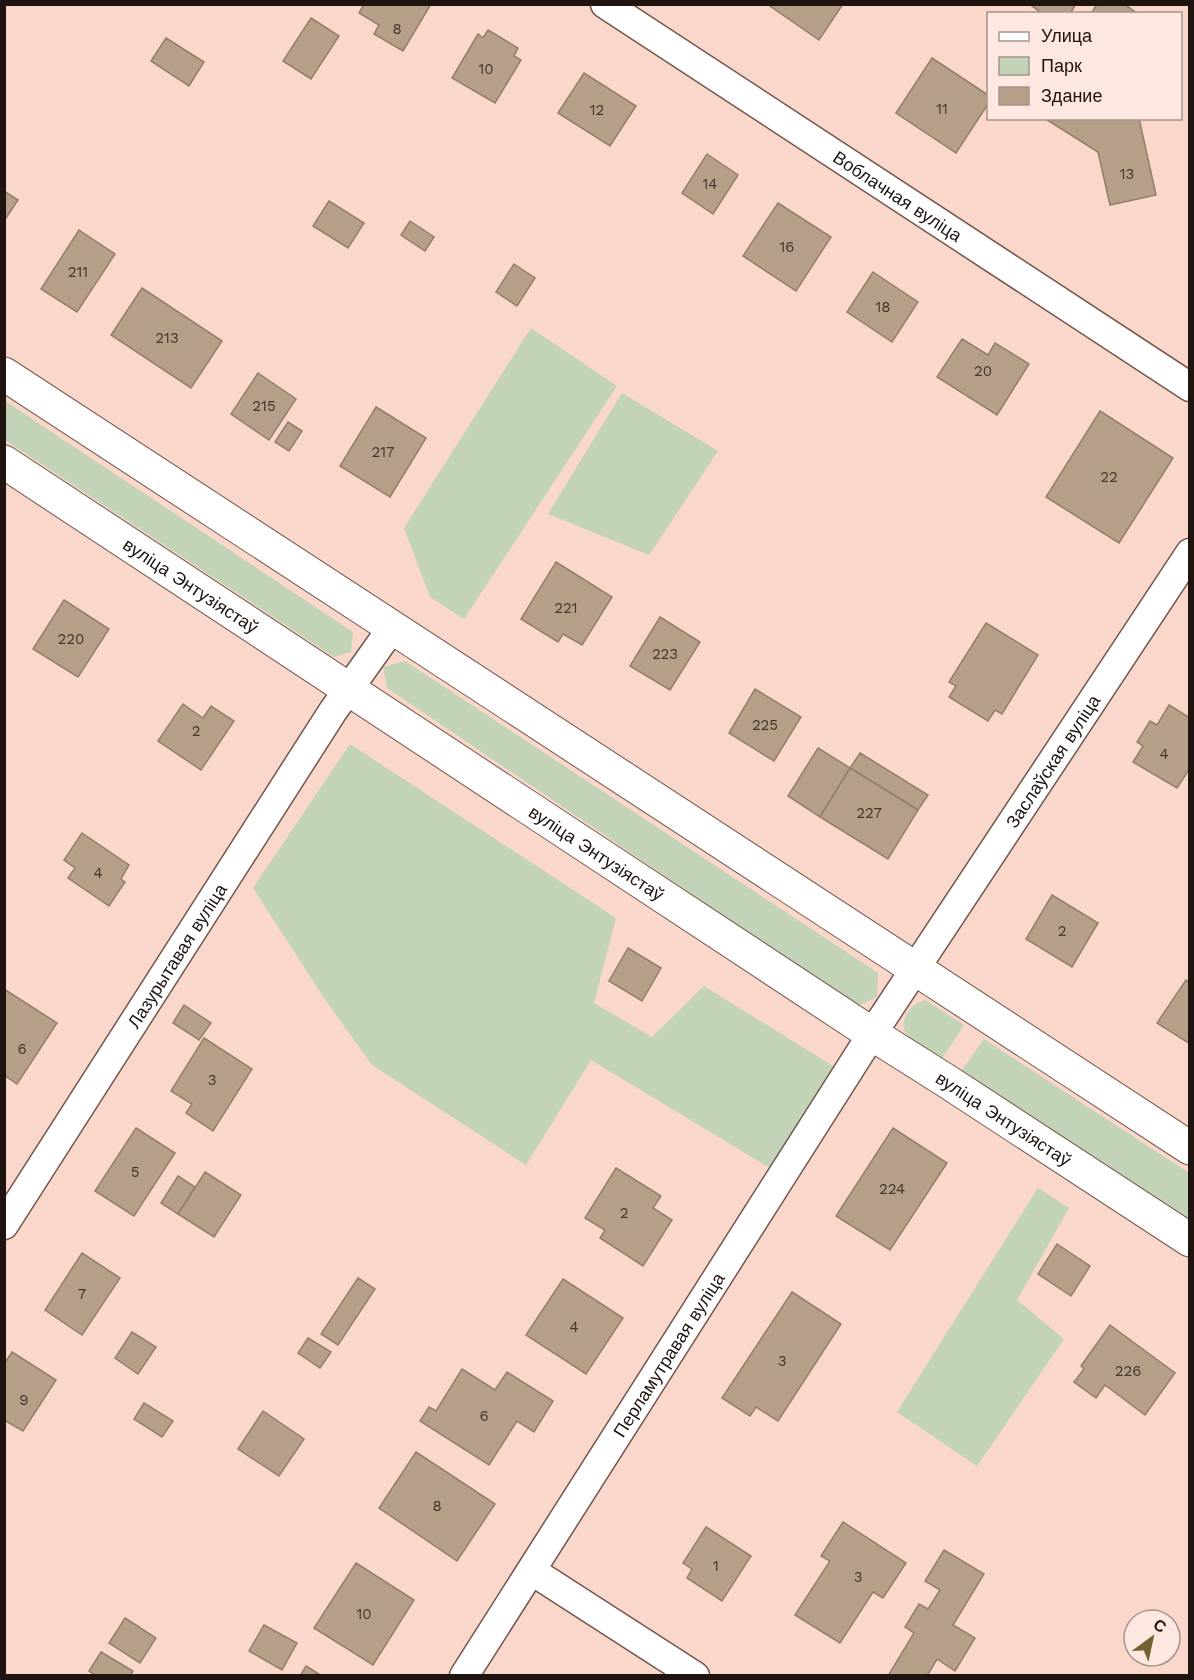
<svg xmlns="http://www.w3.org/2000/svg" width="1194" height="1680" font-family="'Work Sans',sans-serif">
  <rect width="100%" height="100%" fill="#f9d7cb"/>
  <g fill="#c2d3b7">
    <polygon points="531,328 617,386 464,619 430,597 404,528"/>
    <polygon points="622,393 718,451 649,555 548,514"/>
    <polygon points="5,401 353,632 351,652 334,657 5,440"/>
    <polygon points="405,661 878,973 877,997 857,1006 387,688 383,667"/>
    <polygon points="350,744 616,918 594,1003 652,1037 704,986 836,1068 770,1168 591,1060 526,1165 372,1065 324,998 253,888"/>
    <path d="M925,1000L964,1025L941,1060C928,1051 896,1038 905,1018C909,1008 914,1004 925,1000Z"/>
    <polygon points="984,1039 1189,1173 1189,1222 960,1073"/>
    <polygon points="1038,1188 1069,1208 1017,1300 1064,1339 977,1466 897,1412"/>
  </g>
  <g fill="#b59f88" stroke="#937e68" stroke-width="1.5">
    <polygon points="364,4 431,4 403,51 374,34 379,25 359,13"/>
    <polygon points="767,4 843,4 819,40"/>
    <polygon points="1033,4 1076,4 1070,14 1043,14 1032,6"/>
    <polygon points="1097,4 1124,4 1137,13 1091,14"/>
    <polygon points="311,18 339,36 311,79 283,61"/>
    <polygon points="488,30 518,48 514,56 521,60 495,103 452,78 478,34 483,38"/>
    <polygon points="166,38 204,62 189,86 151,61"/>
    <polygon points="932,58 988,95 988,104 956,153 896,113"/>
    <polygon points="584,73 636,106 610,146 558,113"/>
    <polygon points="1044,118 1139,118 1156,195 1110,205 1098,152"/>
    <polygon points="707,154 738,175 713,214 682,193"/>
    <polygon points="4,191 18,200 4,221"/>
    <polygon points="329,201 364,223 348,248 313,226"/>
    <polygon points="778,203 831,237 796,291 743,256"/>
    <polygon points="410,221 434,237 425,251 401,235"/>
    <polygon points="79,230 115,254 77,312 41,289"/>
    <polygon points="514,264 535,278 517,306 496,292"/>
    <polygon points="873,272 918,302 892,342 847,312"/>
    <polygon points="142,288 222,341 191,388 111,335"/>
    <polygon points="962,339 988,355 995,343 1029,364 997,415 937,377"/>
    <polygon points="258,373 296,399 269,440 231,414"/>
    <polygon points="376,407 426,438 390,497 340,466"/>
    <polygon points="1100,411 1173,458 1119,543 1046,497"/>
    <polygon points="288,422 302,431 289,451 275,442"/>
    <polygon points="556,562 612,597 582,645 563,634 558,642 521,619"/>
    <polygon points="64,600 109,629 78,677 33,649"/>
    <polygon points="660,617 700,642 670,690 630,666"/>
    <polygon points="986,623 1038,655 1002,714 995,710 988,721 949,697 956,686 949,682"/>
    <polygon points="755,689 801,717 774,761 729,733"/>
    <polygon points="183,704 203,718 211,706 234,721 201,770 158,741"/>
    <polygon points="1169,705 1190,718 1190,768 1177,788 1133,762 1143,746 1137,742 1150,721 1157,725"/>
    <polygon points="818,748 850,768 820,817 788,796"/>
    <polygon points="860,753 928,795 918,810 850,768"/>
    <polygon points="850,768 918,810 888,859 820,817"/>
    <polygon points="82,833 129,865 121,879 125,882 109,906 68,878 75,868 64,860"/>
    <polygon points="1052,895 1098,923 1072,967 1026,939"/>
    <polygon points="628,948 661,968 642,1001 609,981"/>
    <polygon points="1186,980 1190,983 1190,1044 1157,1023"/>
    <polygon points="4,989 57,1023 17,1084 4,1075"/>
    <polygon points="184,1005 211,1023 199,1040 173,1023"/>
    <polygon points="204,1038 252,1069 213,1131 186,1113 192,1104 171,1091"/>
    <polygon points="136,1128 175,1153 134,1216 95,1191"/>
    <polygon points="893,1128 947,1163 890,1250 836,1216"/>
    <polygon points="616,1168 661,1196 653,1208 672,1220 643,1266 600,1238 605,1230 585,1218"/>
    <polygon points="205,1172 241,1195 214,1237 178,1214"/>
    <polygon points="178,1176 195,1187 178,1214 161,1203"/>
    <polygon points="1057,1244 1090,1266 1071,1296 1038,1274"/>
    <polygon points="82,1253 120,1278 82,1335 45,1310"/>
    <polygon points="358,1278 375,1289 338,1345 321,1334"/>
    <polygon points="563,1279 623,1318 586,1374 526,1335"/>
    <polygon points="792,1292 841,1324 778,1421 756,1407 750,1416 722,1398"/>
    <polygon points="1110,1325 1175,1373 1145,1415 1105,1385 1096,1398 1074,1382 1084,1369 1081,1366"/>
    <polygon points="132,1332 156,1347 138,1374 115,1358"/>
    <polygon points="308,1338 331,1352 320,1368 298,1353"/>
    <polygon points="12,1352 56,1380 23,1431 4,1420 4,1364"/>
    <polygon points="462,1369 495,1390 507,1372 553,1401 534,1432 517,1421 489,1465 420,1421 429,1407 436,1411"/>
    <polygon points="144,1403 173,1421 162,1437 134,1419"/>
    <polygon points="263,1411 304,1439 279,1476 238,1449"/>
    <polygon points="416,1452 495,1504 457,1561 379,1508"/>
    <polygon points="843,1522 906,1563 883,1598 873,1592 840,1643 795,1615 830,1561 821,1556"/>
    <polygon points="706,1527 751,1556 722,1601 687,1578 692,1569 683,1563"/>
    <polygon points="944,1550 984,1574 953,1625 975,1638 955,1671 937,1659 927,1676 888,1676 914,1633 905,1627 919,1604 928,1609 940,1590 925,1581"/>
    <polygon points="356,1563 414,1600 373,1665 314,1628"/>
    <polygon points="125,1618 156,1638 140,1663 109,1643"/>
    <polygon points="264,1625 297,1643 282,1670 249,1651"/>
    <polygon points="101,1652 133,1671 130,1676 96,1676 89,1671"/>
    <polygon points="306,1666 322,1676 300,1676"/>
  </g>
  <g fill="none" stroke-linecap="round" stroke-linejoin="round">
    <defs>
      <g id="minor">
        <path id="s1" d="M605,4L1190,387"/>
        <path id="s2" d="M4,1225L333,711L392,628"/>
        <polyline points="532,1571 695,1676"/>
        <path id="s3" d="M464,1676L872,1034L1190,553"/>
      </g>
      <g id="tertiary">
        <polyline points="4,374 1190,1148"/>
        <path id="s4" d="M4,462L872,1034L945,1080L1190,1240"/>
      </g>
    </defs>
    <use href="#minor" stroke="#73564c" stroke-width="31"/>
    <use href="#tertiary" stroke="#73564c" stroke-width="35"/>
    <use href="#minor" stroke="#fff" stroke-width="28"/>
    <use href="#tertiary" stroke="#fff" stroke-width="33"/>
  </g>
  <g text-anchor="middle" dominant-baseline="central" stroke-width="4.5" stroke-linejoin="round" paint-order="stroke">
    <g font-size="15" fill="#44372d">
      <text x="397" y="29">8</text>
      <text x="486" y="69">10</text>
      <text x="942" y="109">11</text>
      <text x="597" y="110">12</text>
      <text x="1127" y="174">13</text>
      <text x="710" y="184">14</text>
      <text x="787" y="247">16</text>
      <text x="78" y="272">211</text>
      <text x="883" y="307">18</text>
      <text x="167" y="338">213</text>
      <text x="983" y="371">20</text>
      <text x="264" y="406">215</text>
      <text x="383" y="452">217</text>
      <text x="1109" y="477">22</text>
      <text x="566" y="608">221</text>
      <text x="71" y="639">220</text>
      <text x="665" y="654">223</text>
      <text x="765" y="725">225</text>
      <text x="196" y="731">2</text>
      <text x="1164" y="754">4</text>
      <text x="869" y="813">227</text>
      <text x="98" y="873">4</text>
      <text x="1062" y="931">2</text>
      <text x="22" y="1049">6</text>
      <text x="212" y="1080">3</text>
      <text x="135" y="1172">5</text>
      <text x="892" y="1189">224</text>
      <text x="624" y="1213">2</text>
      <text x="82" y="1294">7</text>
      <text x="574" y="1327">4</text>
      <text x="782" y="1361">3</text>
      <text x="1128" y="1371">226</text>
      <text x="24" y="1400">9</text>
      <text x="484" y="1416">6</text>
      <text x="437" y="1506">8</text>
      <text x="716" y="1566">1</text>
      <text x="858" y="1577">3</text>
      <text x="364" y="1614">10</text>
    </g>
    <g font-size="18" fill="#1f140f" stroke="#fce8e0">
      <text stroke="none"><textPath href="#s1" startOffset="350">Воблачная вуліца</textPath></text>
      <text stroke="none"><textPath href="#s4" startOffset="224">вуліца Энтузіястаў</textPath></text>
      <text stroke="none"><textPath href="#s3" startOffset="1088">Заслаўская вуліца</textPath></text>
      <text stroke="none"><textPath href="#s4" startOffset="710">вуліца Энтузіястаў</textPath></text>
      <text stroke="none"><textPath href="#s2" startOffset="320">Лазурытавая вуліца</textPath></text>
      <text stroke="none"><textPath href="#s4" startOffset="1196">вуліца Энтузіястаў</textPath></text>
      <text stroke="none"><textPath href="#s3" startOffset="381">Перламутравая вуліца</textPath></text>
    </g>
  </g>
  <rect width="1194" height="1680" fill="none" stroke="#1f140f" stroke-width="12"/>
  <rect x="987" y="12" width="195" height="108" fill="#fce8e0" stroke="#a4938c" stroke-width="1.5"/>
  <rect x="999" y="32" width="30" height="9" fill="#ffffff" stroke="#a4938c" stroke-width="1.5"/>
  <text x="1041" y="42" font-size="18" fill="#1f140f">Улица</text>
  <rect x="999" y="57" width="30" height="18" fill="#c2d3b7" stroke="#a4938c" stroke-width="1.5"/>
  <text x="1041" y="72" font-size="18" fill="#1f140f">Парк</text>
  <rect x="999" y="87" width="30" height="18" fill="#b59f88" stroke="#a4938c" stroke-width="1.5"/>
  <text x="1041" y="102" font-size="18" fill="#1f140f">Здание</text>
  <g transform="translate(1152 1638) rotate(33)"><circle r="28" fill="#fce8e0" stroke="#a4938c" stroke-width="1.5"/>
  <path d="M0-4.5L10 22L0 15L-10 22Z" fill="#72612f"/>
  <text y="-9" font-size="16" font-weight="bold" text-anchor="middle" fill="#1f140f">С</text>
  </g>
</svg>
